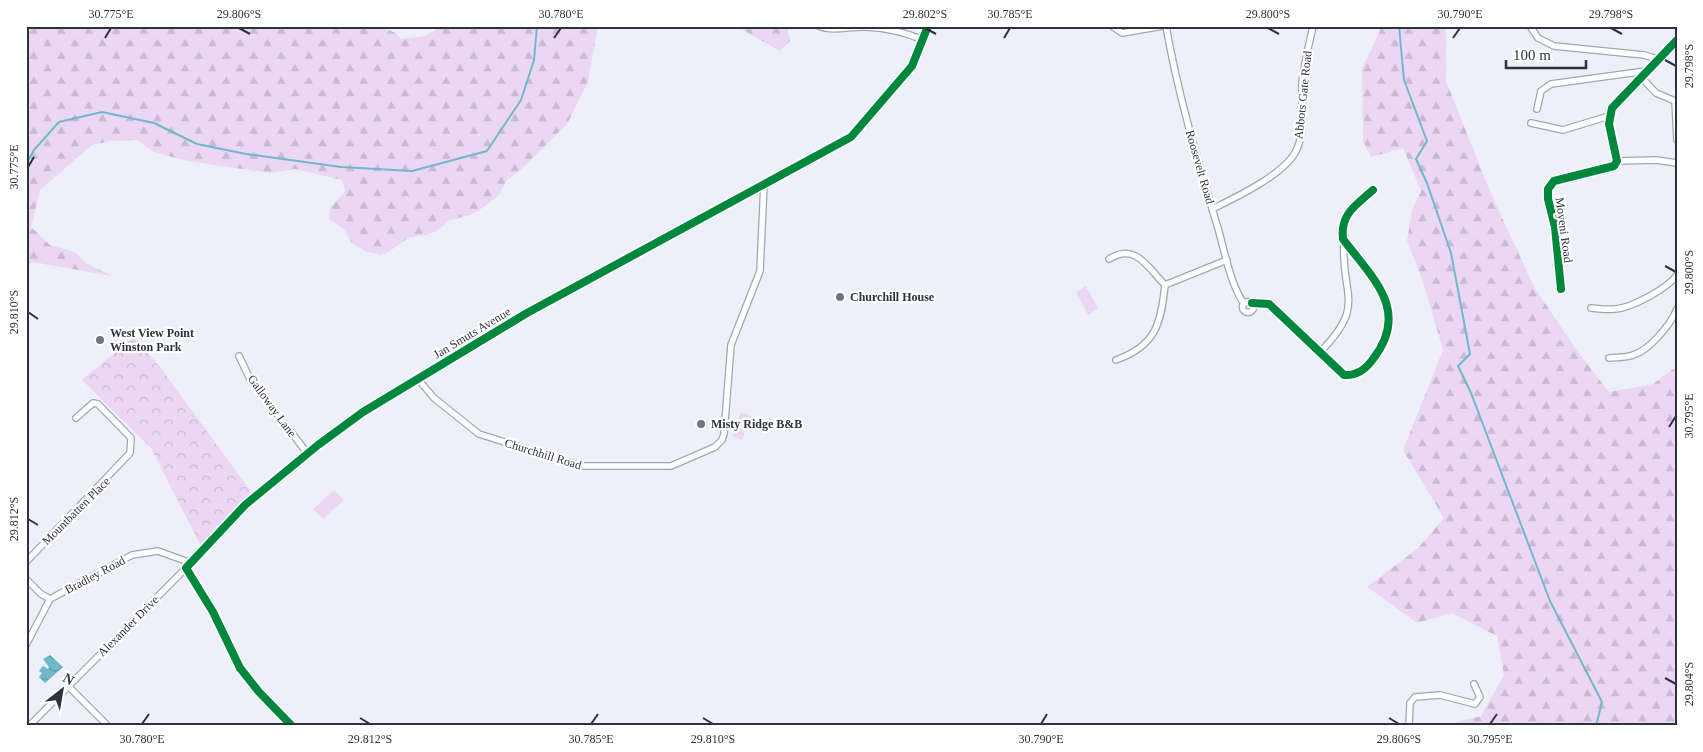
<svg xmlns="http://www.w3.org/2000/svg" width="1703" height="752" font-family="Georgia,serif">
  <defs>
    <pattern id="forest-firs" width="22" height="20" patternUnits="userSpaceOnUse" patternTransform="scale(1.25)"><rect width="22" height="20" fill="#ebd7f4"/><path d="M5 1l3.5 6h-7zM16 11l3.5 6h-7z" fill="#cab9d2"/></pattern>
    <pattern id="park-crowns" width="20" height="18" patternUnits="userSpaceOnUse" patternTransform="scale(1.25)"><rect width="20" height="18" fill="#ebd7f4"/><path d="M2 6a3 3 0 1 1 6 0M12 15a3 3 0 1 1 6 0" fill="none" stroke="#cab9d2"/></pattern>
    <pattern id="water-waves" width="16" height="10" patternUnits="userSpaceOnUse" patternTransform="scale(1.25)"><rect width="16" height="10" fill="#6fb9cb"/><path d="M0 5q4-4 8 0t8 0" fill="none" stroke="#5c97a6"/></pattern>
  </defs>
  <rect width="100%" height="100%" fill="#edf0f9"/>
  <g fill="url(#forest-firs)">
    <polygon points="26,26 377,26 396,33 401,39 425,36 442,26 598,26 588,82 567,124 525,166 506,181 499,195 484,207 471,215 450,220 437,231 427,235 410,237 387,253 380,255 365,251 351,242 344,229 329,219 330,208 345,191 342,180 295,169 269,173 187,161 154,152 137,140 110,141 92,145 40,190 31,227 50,245 75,252 86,263 112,276 33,262 26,267"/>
    <polygon points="736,26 787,26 790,41 780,51"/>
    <polygon points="1382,26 1446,26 1446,81 1490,191 1534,287 1578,352 1609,392 1653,384 1677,366 1677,726 1448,726 1448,724 1481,716 1504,675 1497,636 1452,613 1417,623 1367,587 1417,549 1444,518 1403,450 1443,350 1423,282 1407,241 1412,210 1421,191 1403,148 1371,157 1363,141 1362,69"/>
  </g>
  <polygon fill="url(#park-crowns)" points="134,337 160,367 255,497 203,550 151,448 82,380"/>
  <g fill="#ebd7f4">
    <polygon points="1086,286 1098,308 1088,315 1076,292"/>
    <polygon points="741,412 751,416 742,440 732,436"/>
    <polygon points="334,490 344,500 323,519 313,509"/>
  </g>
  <polygon fill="url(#water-waves)" points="50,655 63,667 45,683 39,677 42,673 39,671 43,666 48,669 49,667 43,659"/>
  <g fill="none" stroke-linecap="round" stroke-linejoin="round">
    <g stroke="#6fb9cb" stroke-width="2">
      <polyline points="1399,26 1404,80 1427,141 1416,159 1427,183 1451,253 1470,354 1458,366 1471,393 1550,601 1602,702 1596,726"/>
      <polyline points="26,164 34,150 59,122 102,112 154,123 197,144 246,154 341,167 412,171 487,151 521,100 534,60 537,26"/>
    </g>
    <defs>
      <g id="minor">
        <path d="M819,26C833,32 851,26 866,27C887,28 905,32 923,40"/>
        <polyline points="1112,26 1122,33 1163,26"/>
        <path d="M1166,26C1178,94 1197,159 1217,225C1225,251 1229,281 1244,304"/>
        <polyline points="1530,26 1538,38 1554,46 1644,55 1657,59"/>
        <polyline points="1641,77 1656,93 1675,101 1677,140"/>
        <polyline points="1537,109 1541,91 1551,84 1646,71"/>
        <polyline points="1531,123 1563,130 1609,116"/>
        <polyline points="1617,161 1656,160 1677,163"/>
        <path d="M1212,209C1235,198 1285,174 1296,151C1306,131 1301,104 1302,83C1304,64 1309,45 1313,26"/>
        <path d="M1109,259C1136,242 1148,268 1165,285L1227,260"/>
        <polyline points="1561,289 1555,227 1548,199 1548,189 1554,181 1614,166 1617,161 1609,124 1612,108 1677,40"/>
        <circle cx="1248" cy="307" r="5.5"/>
        <path d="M1252,303L1269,304L1344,375C1357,376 1366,369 1373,359C1411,310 1372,278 1343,239C1340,214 1356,205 1373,190"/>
        <path d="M1591,308C1599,309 1607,310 1615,309C1632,308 1668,288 1677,275"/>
        <path d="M1320,352C1368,304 1340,295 1344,241"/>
        <polyline points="239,356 250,379 308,454"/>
        <path d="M1609,358C1617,357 1626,358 1633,355C1649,351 1671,324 1677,309"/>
        <path d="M1116,360C1155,346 1161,325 1165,285"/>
        <polyline points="417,378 434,398 479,434 581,466 671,466 715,447 722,440 724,434 731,345 760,271 764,184"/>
        <polyline points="26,562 130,453 131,438 98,404 93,403 76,418"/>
        <polyline points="26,579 41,594 50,599"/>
        <polyline points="26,645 50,599 132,555 158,551 191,563"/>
        <polyline points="68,686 108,726"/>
        <polyline points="29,726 186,568"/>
        <polyline points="292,726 259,692 240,668 213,612 186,568 245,505 318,445 363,412 527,313 851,137 912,66 928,26"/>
        <polyline points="1409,726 1410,703 1415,697 1440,695 1475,704 1480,697 1474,684"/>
      </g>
    </defs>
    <use href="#minor" stroke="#a2a6ae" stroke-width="8"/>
    <use href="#minor" stroke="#fcfdfe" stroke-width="5.5"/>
    <defs>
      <g id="cycleway">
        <polyline points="1561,289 1555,227 1548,199 1548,189 1554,181 1614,166 1617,161 1609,124 1612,108 1677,40"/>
        <path d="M1252,303L1269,304L1344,375C1357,376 1366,369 1373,359C1411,310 1372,278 1343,239C1340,214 1356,205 1373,190"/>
        <polyline points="292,726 259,692 240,668 213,612 186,568 245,505 318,445 363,412 527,313 851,137 912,66 928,26"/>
      </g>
    </defs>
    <use href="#cycleway" stroke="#fff" stroke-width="11"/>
    <use href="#cycleway" stroke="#00873e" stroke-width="8"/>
  </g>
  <path fill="none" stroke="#2e323d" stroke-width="2" d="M239,28L250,34M925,28L936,34M1268,28L1279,34M1611,28L1622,34M105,38L111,28M554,38L561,28M1004,38L1010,28M1453,38L1460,28M1665,60L1676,66M28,167L34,157M1665,266L1676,272M28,312L38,319M1669,427L1676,416M28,519L38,525M1665,678L1676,684M360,718L370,724M703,718L713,724M1389,718L1399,724M142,724L149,714M591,724L598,714M1041,724L1047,714M1490,724L1497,714"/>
  <g fill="#71747f" stroke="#fff" stroke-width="2">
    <circle cx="840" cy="297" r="5"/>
    <circle cx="100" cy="340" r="5"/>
    <circle cx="701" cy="424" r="5"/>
  </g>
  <g text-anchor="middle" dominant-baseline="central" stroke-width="4.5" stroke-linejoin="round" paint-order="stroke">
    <g font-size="12" fill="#2e323d" stroke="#fff">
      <text transform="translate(1303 95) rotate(-84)">Abbots Gate Road</text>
      <text transform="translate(1200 167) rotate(74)">Roosevelt Road</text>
      <text transform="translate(1564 230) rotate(82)">Moyeni Road</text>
      <text transform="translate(472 333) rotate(-31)">Jan Smuts Avenue</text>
      <text transform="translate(272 406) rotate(54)">Galloway Lane</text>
      <text transform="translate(543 454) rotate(17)">Churchhill Road</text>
      <text transform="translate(76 511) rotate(-45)">Mountbatten Place</text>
      <text transform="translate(95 575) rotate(-28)">Bradley Road</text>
      <text transform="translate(128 626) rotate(-45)">Alexander Drive</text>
    </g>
    <g font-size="12" font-weight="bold" fill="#2e323d" stroke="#fff" text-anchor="start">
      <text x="850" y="297">Churchill House</text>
      <text x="110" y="333">West View Point<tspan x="110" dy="14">Winston Park</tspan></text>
      <text x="711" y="424">Misty Ridge B&amp;B</text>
    </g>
  </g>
  <rect width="1703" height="752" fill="none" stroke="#ffffff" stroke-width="55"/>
  <g transform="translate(62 690) rotate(31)" stroke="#ffffff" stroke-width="4" paint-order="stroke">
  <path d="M0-4L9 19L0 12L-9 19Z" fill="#2e323d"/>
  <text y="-8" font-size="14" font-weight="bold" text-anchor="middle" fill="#2e323d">N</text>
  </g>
  <path d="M1506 60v8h80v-8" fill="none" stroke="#2e323d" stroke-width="2.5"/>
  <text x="1513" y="60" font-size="15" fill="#2e323d" stroke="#ffffff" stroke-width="4" paint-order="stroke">100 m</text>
  <rect x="28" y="28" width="1648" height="696" fill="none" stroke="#2e323d" stroke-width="2"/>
  <g font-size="12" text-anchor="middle" fill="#2e323d">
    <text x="111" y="18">30.775°E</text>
    <text x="239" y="18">29.806°S</text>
    <text x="561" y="18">30.780°E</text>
    <text x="925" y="18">29.802°S</text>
    <text x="1010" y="18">30.785°E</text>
    <text x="1268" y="18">29.800°S</text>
    <text x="1460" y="18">30.790°E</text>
    <text x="1611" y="18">29.798°S</text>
    <text transform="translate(1689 66) rotate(-90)" y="4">29.798°S</text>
    <text transform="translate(14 167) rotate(-90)" y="4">30.775°E</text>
    <text transform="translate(1689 272) rotate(-90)" y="4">29.800°S</text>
    <text transform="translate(14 312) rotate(-90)" y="4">29.810°S</text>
    <text transform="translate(1689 416) rotate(-90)" y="4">30.795°E</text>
    <text transform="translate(14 519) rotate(-90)" y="4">29.812°S</text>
    <text transform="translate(1689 684) rotate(-90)" y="4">29.804°S</text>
    <text x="142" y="743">30.780°E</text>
    <text x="370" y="743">29.812°S</text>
    <text x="591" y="743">30.785°E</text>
    <text x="713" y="743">29.810°S</text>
    <text x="1041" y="743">30.790°E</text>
    <text x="1399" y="743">29.806°S</text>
    <text x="1490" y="743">30.795°E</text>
  </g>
</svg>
